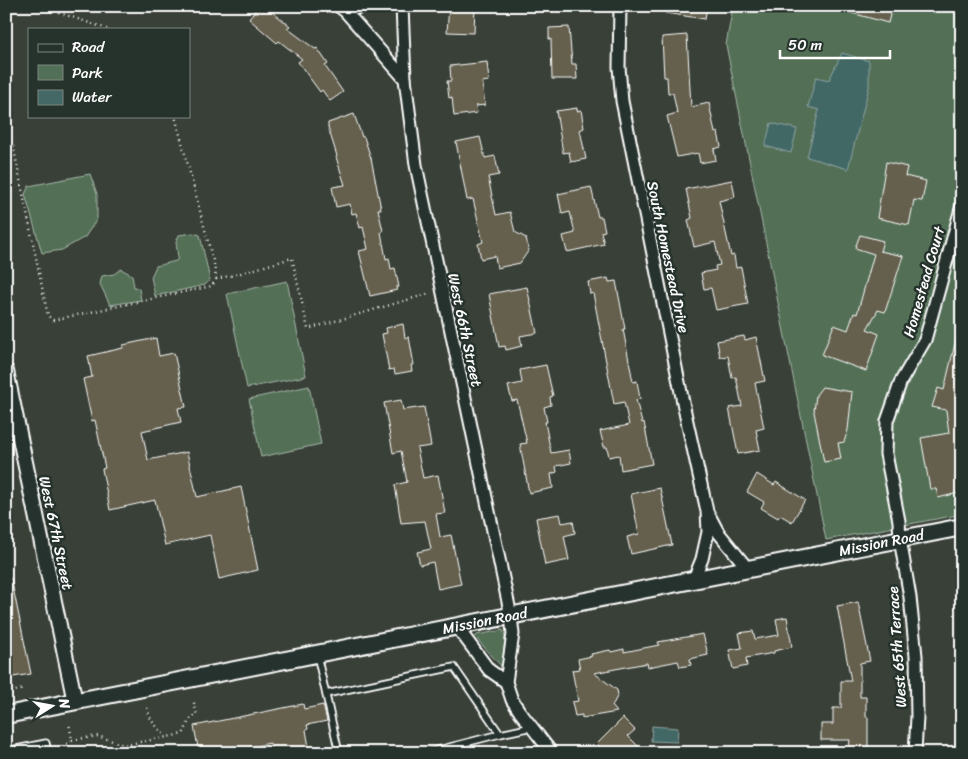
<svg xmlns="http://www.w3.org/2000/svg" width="968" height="759" font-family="Sriracha,sans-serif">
  <rect width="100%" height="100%" fill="#394037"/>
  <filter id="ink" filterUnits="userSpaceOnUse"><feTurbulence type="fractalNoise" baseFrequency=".02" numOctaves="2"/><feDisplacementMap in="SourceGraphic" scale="10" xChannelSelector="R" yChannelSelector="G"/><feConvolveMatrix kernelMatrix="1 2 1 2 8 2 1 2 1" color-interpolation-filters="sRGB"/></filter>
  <g filter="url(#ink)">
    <g fill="#527057" stroke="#a8b8ab">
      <polygon points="733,6 962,6 962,514 826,540 726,45"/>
      <polygon points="90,174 97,194 97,219 85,237 62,250 42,253 25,194 29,186"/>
      <polygon points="193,233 200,235 210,280 205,285 155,296 151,277 156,266 176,261 178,258 176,242 179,235"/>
      <polygon points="121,269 132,275 134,287 139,289 141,300 110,305 100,284 102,276 114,274"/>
      <polygon points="287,281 306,376 247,388 227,294"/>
      <polygon points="309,386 321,444 261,457 249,399"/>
      <polygon points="503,630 505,635 503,664 501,666 475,637 477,635"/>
    </g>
    <g fill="#436866" stroke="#8ea4a3">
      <polygon points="842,53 869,61 869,87 848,169 807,157 819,110 808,107 816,77 829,80"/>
      <polygon points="771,123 797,129 791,153 765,146"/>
      <polygon points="652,726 678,728 677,742 651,741"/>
    </g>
    <g fill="#65604e" stroke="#fff">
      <polygon points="258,6 265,6 290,26 287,28 315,49 317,48 328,64 325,66 343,92 330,101 322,90 320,92 298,62 302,59 279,41 277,43 249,19"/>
      <polygon points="449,6 475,6 474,33 447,32"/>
      <polygon points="666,6 707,6 705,19 665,13"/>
      <polygon points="841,6 892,6 888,23 841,10"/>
      <polygon points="569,27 572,64 576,64 577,79 552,79 551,39 549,39 549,28"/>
      <polygon points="687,35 691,107 709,103 715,133 718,132 721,147 714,149 716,160 700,163 698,153 677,157 667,116 677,113 673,93 668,93 667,77 664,77 662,37"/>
      <polygon points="487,62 489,81 482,82 485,105 476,106 477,113 454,116 452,97 449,98 447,81 451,81 450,66"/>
      <polygon points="577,108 577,111 581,110 584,128 580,130 586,159 571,162 569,152 563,153 556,111"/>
      <polygon points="354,114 362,137 364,137 371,158 381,209 378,209 383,231 381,232 386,259 389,258 391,269 395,268 399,287 396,287 397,290 370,296 359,251 368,249 363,227 360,228 356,213 352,214 350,204 336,207 332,187 345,185 336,157 337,156 328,127 328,123"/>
      <polygon points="480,137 485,158 495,156 499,175 488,177 496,215 510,212 515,232 526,238 529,250 520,263 497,268 495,256 481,259 478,244 483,242 473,199 467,200 456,142"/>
      <polygon points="886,162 907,167 905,176 926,181 922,201 914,200 909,225 877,218"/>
      <polygon points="732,180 735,197 719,201 731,256 734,255 736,268 741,267 748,304 716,310 711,288 704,289 701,273 716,270 715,266 720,265 715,242 694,247 688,220 692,218 686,189"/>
      <polygon points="591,187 598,217 602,217 605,231 601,232 604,244 567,252 563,236 575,233 570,212 562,214 558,194"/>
      <polygon points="860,235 883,241 880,251 903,256 885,312 878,310 867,329 879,334 866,371 822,355 834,325 848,330 854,313 857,314 874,254 855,248"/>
      <polygon points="608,278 609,282 616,281 625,329 623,329 633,382 637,381 640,399 636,400 642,423 644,422 652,464 621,470 619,455 609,457 607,447 604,447 600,431 629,425 624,402 614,404 593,293 590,294 588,282"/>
      <polygon points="527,287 537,333 520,336 522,346 506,350 505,346 499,347 489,294"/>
      <polygon points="403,324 405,338 409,337 414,365 411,365 412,371 395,374 394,369 389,370 382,334 387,333 386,328"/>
      <polygon points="957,335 962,336 962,492 938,498 936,489 930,489 921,438 949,433 946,410 932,407 938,388 944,390"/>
      <polygon points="744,336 745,340 756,337 765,381 755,383 764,428 756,430 760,450 738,454 729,408 742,406 736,377 732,378 728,356 720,357 717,341"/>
      <polygon points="156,338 159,356 174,353 186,407 178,408 181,422 142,431 148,460 187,452 197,497 241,487 258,570 219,579 210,535 165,545 155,500 110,510 102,469 105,468 95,420 92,421 83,379 92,377 88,356 123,348 123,345"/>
      <polygon points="546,365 553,396 550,397 551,405 544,407 547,422 545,422 551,453 569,450 571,463 556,466 557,472 551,474 553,488 529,493 520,444 527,443 517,400 512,401 508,386 522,383 520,370"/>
      <polygon points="822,387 852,392 848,430 844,442 838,443 841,459 824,462 814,412 816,395"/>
      <polygon points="401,400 403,410 424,407 431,446 417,448 423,478 438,475 445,513 436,514 440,537 451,535 461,584 438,589 433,562 420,565 417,552 431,549 425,521 401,523 395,485 407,482 401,451 393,453 384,403"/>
      <polygon points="757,474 774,485 776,482 805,500 792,522 780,515 778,518 761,508 764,502 747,492"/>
      <polygon points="660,488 672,545 631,554 627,537 639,534 631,494"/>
      <polygon points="560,514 562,523 573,521 575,533 564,536 569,560 545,565 536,518"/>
      <polygon points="11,578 31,674 13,677 8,653 6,653 6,579"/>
      <polygon points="858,602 870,661 860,663 860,697 866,697 866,717 868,717 868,753 848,753 850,740 821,740 821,724 833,724 833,708 841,708 841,681 851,681 837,606"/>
      <polygon points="787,617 792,647 774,651 774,653 746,658 747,666 733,669 729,650 742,648 739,633 753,631 755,639 779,635 776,619"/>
      <polygon points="703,634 708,655 690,659 691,665 680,667 678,661 648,667 647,663 594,673 617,690 618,695 612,706 617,712 582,718 582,715 575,716 572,702 578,701 572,670 580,669 578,659 592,656 591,654 610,650 611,652 624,649 624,652 659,645 658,642"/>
      <polygon points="303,704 304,709 323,705 327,721 307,725 308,729 306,730 310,753 272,753 270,743 222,753 199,753 194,726"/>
      <polygon points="623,718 635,730 628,736 645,753 605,753 597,744"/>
    </g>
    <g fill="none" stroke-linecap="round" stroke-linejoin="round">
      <defs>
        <g id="service">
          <polyline points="317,655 339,753"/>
          <polyline points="326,694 454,667 500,734 532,727"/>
          <polyline points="6,751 46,743 48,753"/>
          <polyline points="426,753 500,734"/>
        </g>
        <g id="minor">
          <polyline points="338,6 345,11 405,79"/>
          <polyline points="402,6 405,79 416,165 511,616 513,634 506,682 512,700 520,712 552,753"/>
          <polyline points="620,6 619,67 622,101 686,417 707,511 708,532 702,559 693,581"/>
          <polyline points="345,11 363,6"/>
          <polyline points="709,515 718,532 748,569"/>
          <polyline points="457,627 489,670 506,682"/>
          <polyline points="915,753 917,717 916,656 910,597 900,539 899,521 886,454 887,421 901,381 925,340 962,205"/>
        </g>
        <polyline id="tertiary" points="6,371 75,702"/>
        <g id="secondary">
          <path id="s1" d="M6,715L962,527"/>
        </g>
      </defs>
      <use href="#service" stroke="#fff" stroke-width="9"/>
      <use href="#minor" stroke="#fff" stroke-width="15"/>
      <use href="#tertiary" stroke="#fff" stroke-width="18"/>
      <use href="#secondary" stroke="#fff" stroke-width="20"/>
      <g stroke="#fff" stroke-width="2.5" stroke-dasharray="1 4" stroke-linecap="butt">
        <polyline points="40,6 107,29"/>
        <polyline points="6,139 13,145 48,316 53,320 212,286 216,279 214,264 175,116"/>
        <polyline points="216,279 238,274 292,258 308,329 431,293"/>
        <polyline points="6,693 24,689"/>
        <polyline points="147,708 151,720 166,737"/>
        <path d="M72,740L98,736L124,745L183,734C188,726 187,718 197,715L193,699"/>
        <polyline points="63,753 65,745 72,740 69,723"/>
      </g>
      <use href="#service" stroke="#26332d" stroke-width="5.5"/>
      <use href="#minor" stroke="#26332d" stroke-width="11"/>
      <use href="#tertiary" stroke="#26332d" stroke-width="14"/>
      <use href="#secondary" stroke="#26332d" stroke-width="16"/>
    </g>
  </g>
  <g text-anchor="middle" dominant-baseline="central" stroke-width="5" stroke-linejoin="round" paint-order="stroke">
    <g font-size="15" fill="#fff" stroke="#26332d">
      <text transform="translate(668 257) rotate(78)">South Homestead Drive</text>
      <text transform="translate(924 282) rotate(-74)">Homestead Court</text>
      <text transform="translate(465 330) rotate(78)">West 66th Street</text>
      <text transform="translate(56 533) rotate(78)">West 67th Street</text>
      <text stroke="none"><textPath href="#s1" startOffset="892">Mission Road</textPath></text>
      <text stroke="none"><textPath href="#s1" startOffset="488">Mission Road</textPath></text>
      <text transform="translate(897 647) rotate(-94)">West 65th Terrace</text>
    </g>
  </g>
  <rect width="968" height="759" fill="none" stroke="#26332d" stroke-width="25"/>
  <rect x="12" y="12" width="943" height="734" fill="none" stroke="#fff" stroke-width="2" filter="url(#ink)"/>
  <rect x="28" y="28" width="162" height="90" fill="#26332d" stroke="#7d8581"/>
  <rect x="38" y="44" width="25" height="8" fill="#26332d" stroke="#7d8581"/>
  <text x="72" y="52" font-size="15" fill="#ffffff">Road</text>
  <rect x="38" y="65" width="25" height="15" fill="#527057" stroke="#7d8581"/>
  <text x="72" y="78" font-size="15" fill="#ffffff">Park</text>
  <rect x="38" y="90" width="25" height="15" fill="#436866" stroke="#7d8581"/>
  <text x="72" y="102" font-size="15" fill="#ffffff">Water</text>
  <g transform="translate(52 706) rotate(79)" stroke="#26332d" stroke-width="4" paint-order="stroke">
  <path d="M0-4L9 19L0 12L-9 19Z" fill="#ffffff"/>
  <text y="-8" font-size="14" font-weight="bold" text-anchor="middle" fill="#ffffff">N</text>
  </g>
  <path d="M780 50v8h110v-8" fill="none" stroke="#ffffff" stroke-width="2.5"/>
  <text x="788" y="50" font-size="15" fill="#ffffff" stroke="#26332d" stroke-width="4" paint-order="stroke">50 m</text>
</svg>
